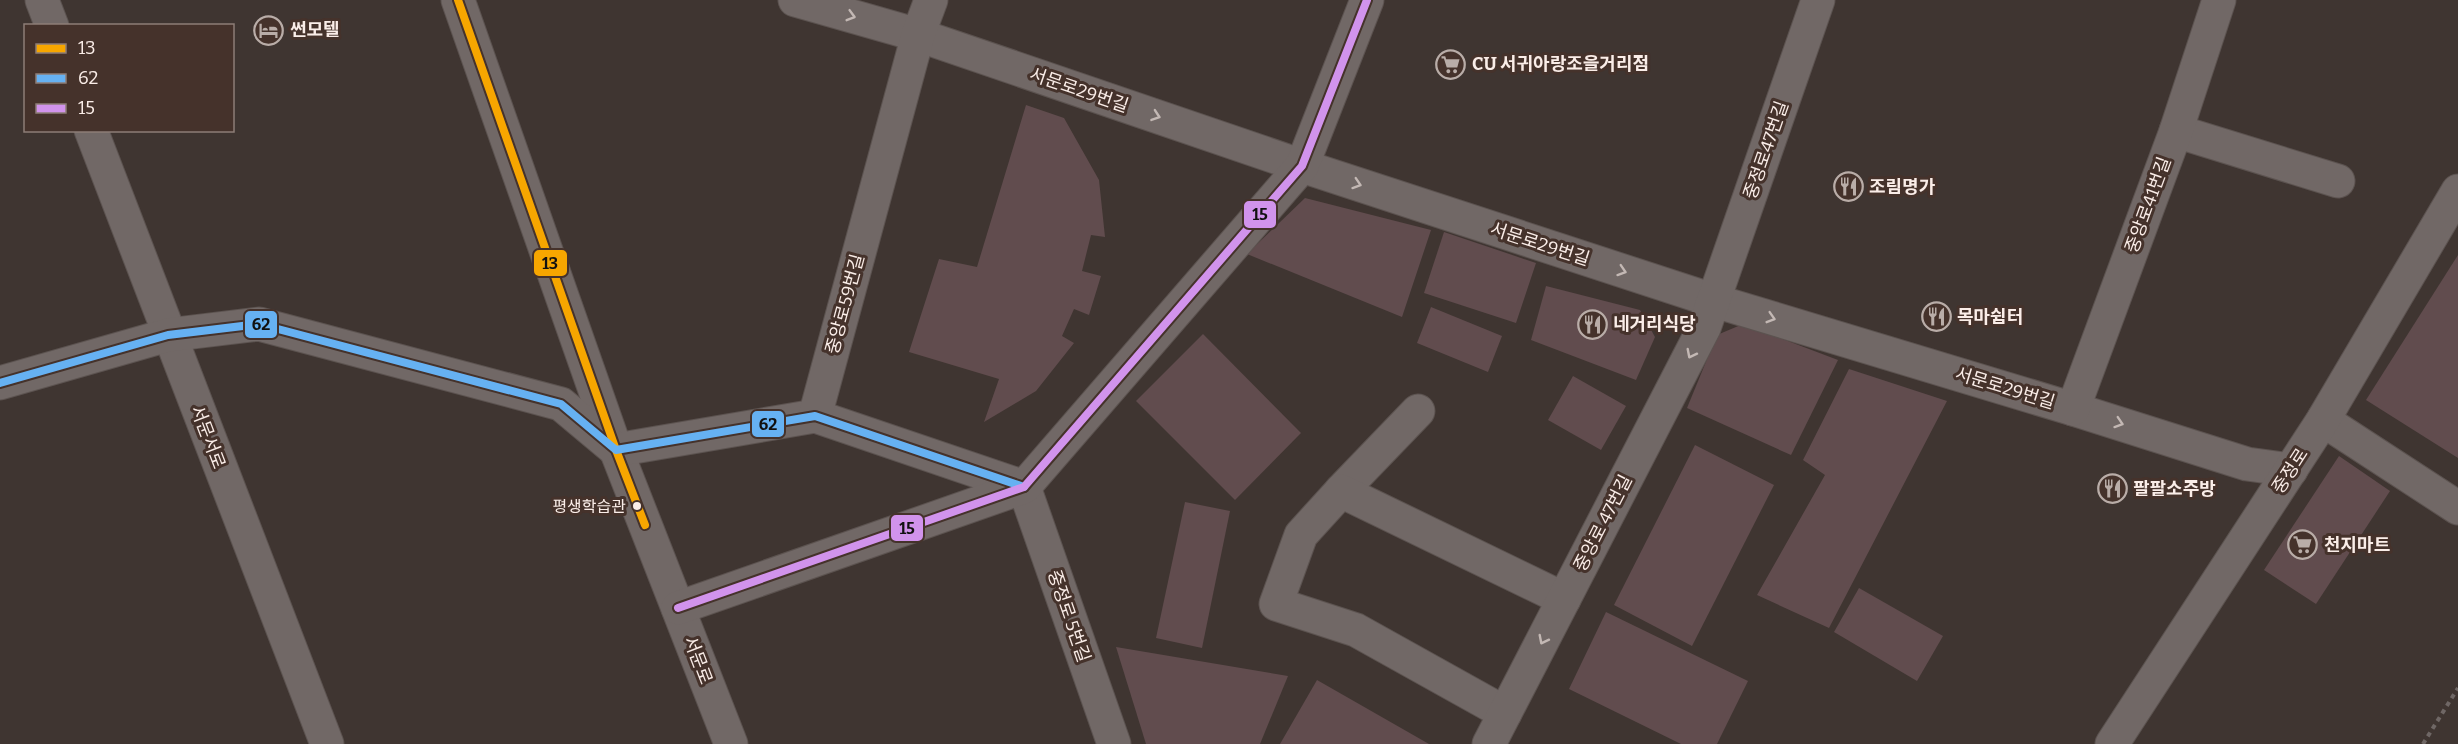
<svg xmlns="http://www.w3.org/2000/svg" width="2458" height="744" font-family="Bitter,'Noto Sans KR',serif">
  <rect width="100%" height="100%" fill="#3f3531"/>
  <g fill="#614c4e">
    <polygon points="1026,105 1064,118 1099,180 1105,237 1091,235 1082,271 1101,276 1089,315 1074,309 1062,336 1074,343 1036,391 984,422 999,379 909,352 939,259 977,267"/>
    <polygon points="1305,198 1431,230 1402,317 1247,254"/>
    <polygon points="1444,232 1536,263 1516,323 1424,293"/>
    <polygon points="2458,255 2458,458 2366,400"/>
    <polygon points="1546,286 1640,310 1655,337 1636,380 1531,340"/>
    <polygon points="1431,307 1502,336 1488,372 1417,343"/>
    <polygon points="1743,324 1838,360 1791,455 1687,408 1717,335"/>
    <polygon points="1203,334 1301,433 1235,500 1136,401"/>
    <polygon points="1849,369 1947,401 1829,628 1757,595 1825,475 1803,460"/>
    <polygon points="1573,376 1626,406 1601,450 1548,420"/>
    <polygon points="1695,445 1774,485 1692,646 1614,605"/>
    <polygon points="2339,456 2390,491 2316,604 2264,570"/>
    <polygon points="1185,502 1230,511 1202,648 1156,638"/>
    <polygon points="1859,588 1943,636 1917,681 1834,632"/>
    <polygon points="1606,612 1748,681 1717,744 1681,744 1569,689"/>
    <polygon points="1116,647 1288,676 1260,744 1146,744"/>
    <polygon points="1317,680 1429,744 1280,744"/>
  </g>
  <g fill="none" stroke-linecap="round" stroke-linejoin="round">
    <defs>
      <g id="minor">
        <polyline points="42,0 52,26"/>
        <polyline points="458,0 616,450 731,744"/>
        <polyline points="795,0 918,35 1302,166 1715,301 2073,409 2247,464 2291,470"/>
        <polyline points="91,130 327,744"/>
        <polyline points="2176,131 2338,181"/>
        <polyline points="0,383 168,335 259,324 561,404 616,450 815,416 1024,487"/>
        <polyline points="2073,409 2176,131 2219,0"/>
        <polyline points="815,416 918,35 931,0"/>
        <polyline points="2323,420 2458,508"/>
        <polyline points="1024,487 1114,744"/>
        <polyline points="1341,491 1418,411"/>
        <polyline points="678,608 1024,487 1302,166 1367,0"/>
        <polyline points="1505,713 1356,630 1276,604 1301,535 1341,491 1564,599"/>
        <polyline points="1489,744 1704,328 1818,0"/>
        <polyline points="2112,744 2323,420 2458,191"/>
      </g>
    </defs>
    <use href="#minor" stroke="#5c5350" stroke-width="35"/>
    <polyline stroke="#6f6765" stroke-width="4" stroke-dasharray="4.5 4.5" stroke-linecap="butt" points="2423,744 2458,688"/>
    <use href="#minor" stroke="#716866" stroke-width="33"/>
    <defs>
      <polyline id="bus-1" points="458,0 616,450 645,525"/>
      <polyline id="bus-2" points="0,383 168,335 259,324 561,404 616,450 815,416 1024,487"/>
      <polyline id="bus-3" points="678,608 1024,487 1302,166 1367,0"/>
    </defs>
    <use href="#bus-1" stroke="#45322b" stroke-width="12"/>
    <use href="#bus-2" stroke="#45322b" stroke-width="12"/>
    <use href="#bus-3" stroke="#45322b" stroke-width="12"/>
    <use href="#bus-1" stroke="#f7a600" stroke-width="8"/>
    <use href="#bus-2" stroke="#66b1f2" stroke-width="8"/>
    <use href="#bus-3" stroke="#d193ec" stroke-width="8"/>
  </g>
  <defs><path id="oneway-chevron" d="M-2-3.5L2.5 0L-2 3.5" fill="none" stroke-width="1.6" stroke-linecap="round" stroke-linejoin="round" transform="scale(1.5)"/></defs>
  <g stroke="#c3b8b4">
    <use href="#oneway-chevron" transform="translate(851 16) rotate(16)"/>
    <use href="#oneway-chevron" transform="translate(1156 116) rotate(19)"/>
    <use href="#oneway-chevron" transform="translate(1357 184) rotate(18)"/>
    <use href="#oneway-chevron" transform="translate(1622 271) rotate(18)"/>
    <use href="#oneway-chevron" transform="translate(1771 318) rotate(17)"/>
    <use href="#oneway-chevron" transform="translate(1691 354) rotate(117)"/>
    <use href="#oneway-chevron" transform="translate(2119 423) rotate(18)"/>
    <use href="#oneway-chevron" transform="translate(1543 640) rotate(117)"/>
  </g>
  <defs>
    <symbol id="hotel-ring" viewBox="-11 -11 22 22"><circle r="9.5" fill="#45322b" stroke="#b9ada8" stroke-width="1.5"/><path d="M-6-4.5h1.5V1H6V5H4.5V3h-9V5H-6ZM-4 0a1.8 1.8 0 1 1 3.6 0ZM.5 0V-2.5h3Q6-2.5 6 0Z" fill="#b9ada8"/></symbol>
    <symbol id="supermarket-ring" viewBox="-11 -11 22 22"><circle r="9.5" fill="#45322b" stroke="#b9ada8" stroke-width="1.5"/><path d="M-6-5.5h2.5l.6 2H6L4.5 2H-2.5L-4.4-4H-6ZM-1.5 3.2a1.3 1.3 0 1 0 .1 0ZM3 3.2a1.3 1.3 0 1 0 .1 0Z" fill="#b9ada8"/></symbol>
    <symbol id="restaurant-ring" viewBox="-11 -11 22 22"><circle r="9.5" fill="#45322b" stroke="#b9ada8" stroke-width="1.5"/><path d="M-5-6h1v4h1v-4h1v4h1v-4h1v5L-1.5 .5V6h-2V.5L-5-1ZM5-6V6H3V1.5H1.5Q1.5-4 5-6Z" fill="#b9ada8"/></symbol>
  </defs>
  <g fill-rule="evenodd">
    <use href="#hotel-ring" x="252" y="14" width="33" height="33"/>
    <use href="#supermarket-ring" x="1434" y="48" width="33" height="33"/>
    <use href="#restaurant-ring" x="1832" y="170" width="33" height="33"/>
    <use href="#restaurant-ring" x="1920" y="300" width="33" height="33"/>
    <use href="#restaurant-ring" x="1576" y="308" width="33" height="33"/>
    <use href="#restaurant-ring" x="2096" y="472" width="33" height="33"/>
    <use href="#supermarket-ring" x="2286" y="528" width="33" height="33"/>
  </g>
  <circle fill="#faede8" stroke="#45322b" stroke-width="2" cx="637" cy="506" r="5"/>
  <g text-anchor="middle" dominant-baseline="central" stroke-width="6" stroke-linejoin="round" paint-order="stroke">
    <g font-size="16" fill="#faede8" stroke="#45322b" text-anchor="end">
      <text x="626" y="506">평생학습관</text>
    </g>
    <g font-size="18" font-weight="bold" fill="#faede8" stroke="#45322b" text-anchor="start">
      <text x="290" y="30">썬모텔</text>
      <text x="1472" y="64">CU 서귀아랑조을거리점</text>
      <text x="1869" y="187">조림명가</text>
      <text x="1957" y="317">목마쉼터</text>
      <text x="1613" y="324">네거리식당</text>
      <text x="2133" y="489">팔팔소주방</text>
      <text x="2324" y="545">천지마트</text>
    </g>
    <g font-size="18" fill="#faede8" stroke="#45322b">
      <text transform="translate(1079 90) rotate(19)">서문로29번길</text>
      <text transform="translate(1766 150) rotate(-71)">중정로47번길</text>
      <text transform="translate(2148 205) rotate(-70)">중앙로41번길</text>
      <text transform="translate(1540 244) rotate(18)">서문로29번길</text>
      <text transform="translate(845 304) rotate(-75)">중앙로59번길</text>
      <text transform="translate(2005 388) rotate(17)">서문로29번길</text>
      <text transform="translate(208 437) rotate(69)">서문서로</text>
      <text transform="translate(2290 471) rotate(-57)">중정로</text>
      <text transform="translate(1603 523) rotate(-63)">중앙로 47번길</text>
      <text transform="translate(1069 616) rotate(71)">중정로 5번길</text>
      <text transform="translate(698 660) rotate(69)">서문로</text>
    </g>
  </g>
  <g stroke="#45322b" stroke-width="2">
    <rect x="1243" y="200" width="34" height="29" rx="6" fill="#d193ec"/>
    <rect x="533" y="249" width="35" height="28" rx="6" fill="#f7a600"/>
    <rect x="244" y="310" width="34" height="29" rx="6" fill="#66b1f2"/>
    <rect x="751" y="410" width="34" height="28" rx="6" fill="#66b1f2"/>
    <rect x="890" y="514" width="34" height="28" rx="6" fill="#d193ec"/>
  </g>
  <g font-size="16" text-anchor="middle" font-weight="bold" fill="#111">
    <text x="1260" y="220">15</text>
    <text x="550" y="269">13</text>
    <text x="261" y="330">62</text>
    <text x="768" y="430">62</text>
    <text x="907" y="534">15</text>
  </g>
  <rect x="24" y="24" width="210" height="108" fill="#45322b" stroke="#8d7d77" stroke-width="1.5"/>
  <rect x="36" y="44" width="30" height="9" fill="#f7a600" stroke="#8d7d77" stroke-width="1.5"/>
  <text x="78" y="54" font-size="18" fill="#faede8">13</text>
  <rect x="36" y="74" width="30" height="9" fill="#66b1f2" stroke="#8d7d77" stroke-width="1.5"/>
  <text x="78" y="84" font-size="18" fill="#faede8">62</text>
  <rect x="36" y="104" width="30" height="9" fill="#d193ec" stroke="#8d7d77" stroke-width="1.5"/>
  <text x="78" y="114" font-size="18" fill="#faede8">15</text>
</svg>
